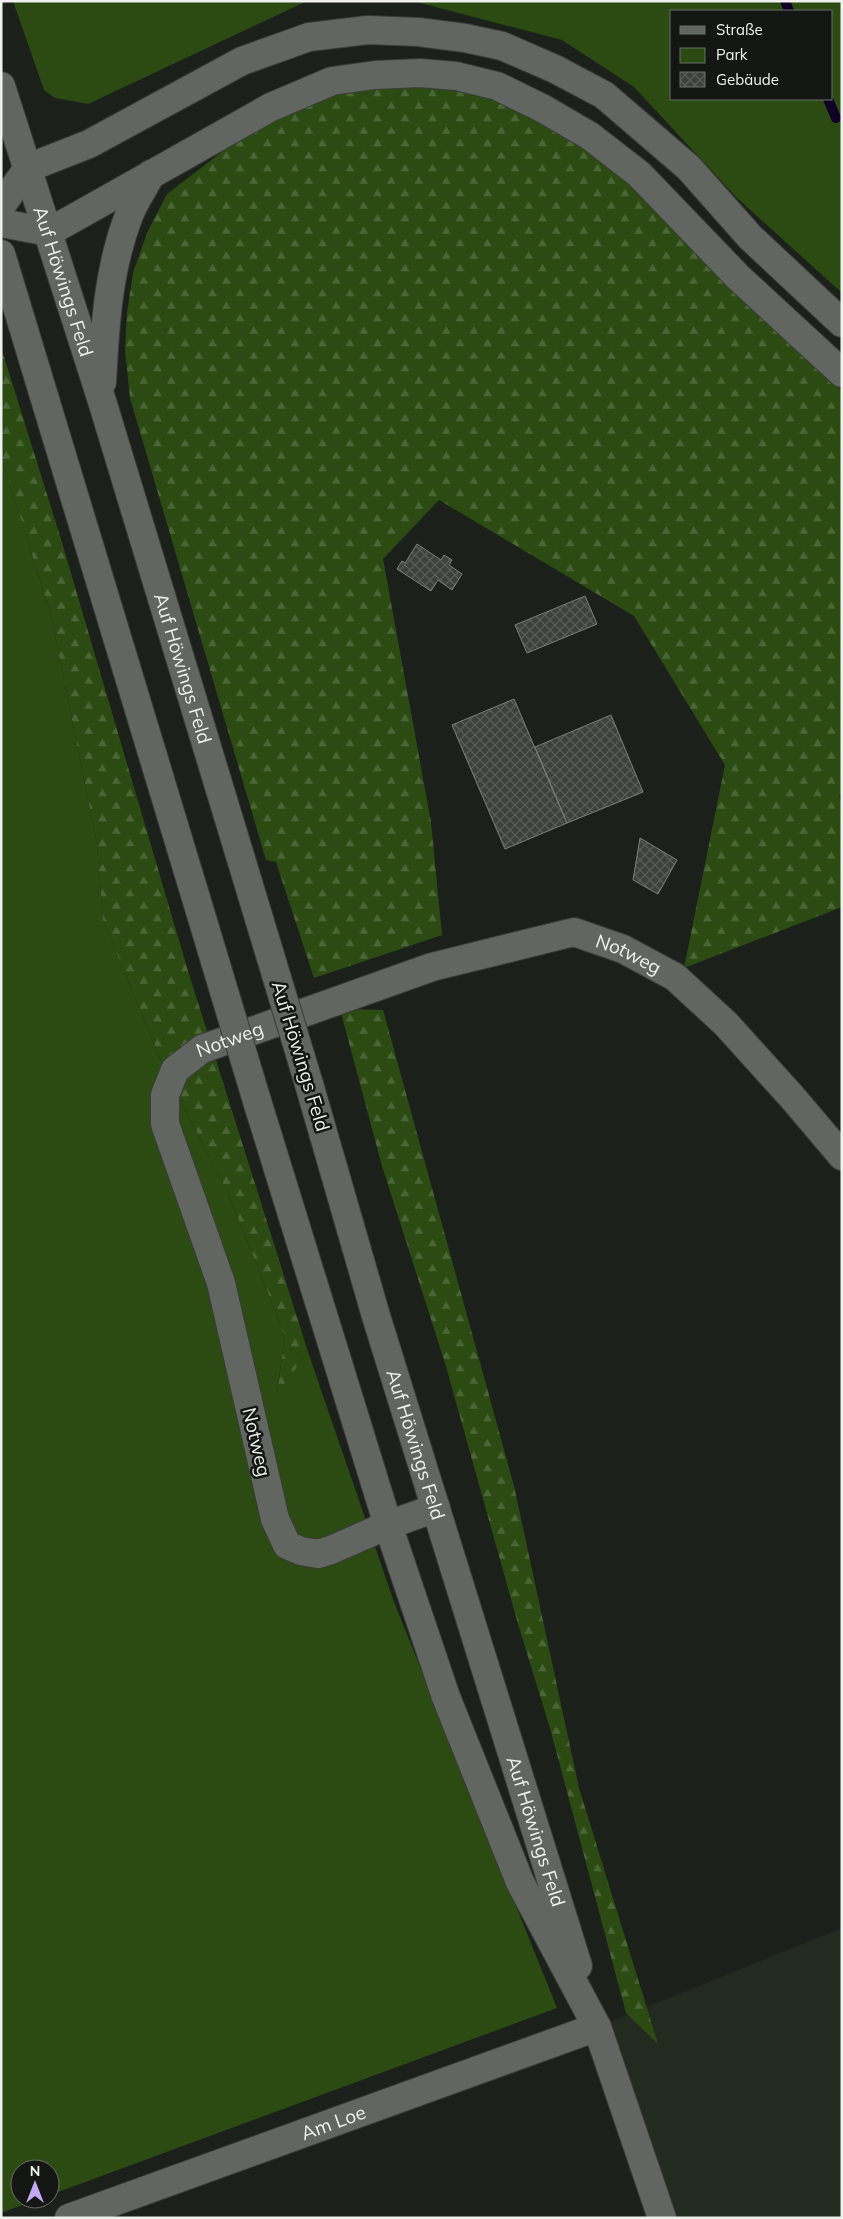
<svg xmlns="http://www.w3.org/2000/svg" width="843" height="2219" font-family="Mulish,sans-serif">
  <defs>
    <pattern id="forest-firs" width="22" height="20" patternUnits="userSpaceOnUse" patternTransform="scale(1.25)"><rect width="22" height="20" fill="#2b4b13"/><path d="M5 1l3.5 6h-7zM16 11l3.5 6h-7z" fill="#4a6536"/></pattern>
    <pattern id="building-cross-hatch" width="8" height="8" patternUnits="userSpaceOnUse" patternTransform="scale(1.25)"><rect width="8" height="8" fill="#3d413b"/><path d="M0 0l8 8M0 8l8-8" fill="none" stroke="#595d58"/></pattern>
  </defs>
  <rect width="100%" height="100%" fill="#1c201b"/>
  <polygon fill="#232a20" points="842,1928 842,2218 657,2218 597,2027"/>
  <g fill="#2b4b13" fill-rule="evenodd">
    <polygon points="13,1 307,1 88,104 55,98 44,90"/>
    <path d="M413,1H842V293L737,198L634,87L562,40ZM672,11H832V99H672Z"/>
    <polygon points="1,456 51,615 97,844 103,920 164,1068 227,1191 285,1335 277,1393 308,1352 394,1602 557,2008 50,2195 50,2169 20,2169 20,2199 38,2199 1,2213"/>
  </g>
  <g fill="url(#forest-firs)">
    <polygon points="403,84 457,87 519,106 579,138 634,182 831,383 842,390 842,794 839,796 842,803 842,907 684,968 725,765 634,616 439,500 383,559 431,822 442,935 314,978 276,862 266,860 130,398 125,350 127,313 133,273 147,233 167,194 248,132 345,90"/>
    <polygon points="1,347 60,536 188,971 308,1352 277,1394 285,1335 227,1191 164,1068 103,920 97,844 51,615 1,456"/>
    <polygon points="340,1009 383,1010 514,1486 579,1788 658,2044 626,2013 550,1728 518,1624 445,1363 382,1166"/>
  </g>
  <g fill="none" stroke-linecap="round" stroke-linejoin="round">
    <g stroke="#100026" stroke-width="10">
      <polyline points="785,1 789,11"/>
      <polyline points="828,99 836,118"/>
    </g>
  </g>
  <g fill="url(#building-cross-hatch)" stroke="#7c807a">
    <polygon points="417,544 441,560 444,555 452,560 449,565 462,574 452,590 438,580 431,591 397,569 402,561 405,563"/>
    <polygon points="585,596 597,624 527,653 515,625"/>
    <polygon points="514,699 567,823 505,849 452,725"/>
    <polygon points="611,715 643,792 567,823 535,747"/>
    <polygon points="640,838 677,860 658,894 633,880"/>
  </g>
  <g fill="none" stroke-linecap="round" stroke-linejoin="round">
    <defs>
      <g id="minor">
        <path id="s1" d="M436,1508L388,1525L331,1550L318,1554L301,1551L287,1545L275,1519L221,1283L165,1124V1095L175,1070L202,1049L432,967L574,932L623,949L675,977L726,1024L792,1097L842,1156"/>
        <path id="s2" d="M69,2218L597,2027L662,2218"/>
      </g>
      <g id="secondary">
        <path id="s3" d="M1,86L102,401L248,882"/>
        <polyline points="1,206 28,168 89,144 242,61 309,37 368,30 418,32 465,38 502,46 555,69 604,95 689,168 750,237 842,323"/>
        <polyline points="1,223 49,232 271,107 332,81 375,75 420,73 456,76 497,86 542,108 590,136 639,174 738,277 842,373"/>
        <polyline points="1,254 196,898"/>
        <path d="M102,382C105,326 108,271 128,218C133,203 144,188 151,174"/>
        <path id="s4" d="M309,1084L376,1316L578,1966"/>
        <polyline points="257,1101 388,1525 446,1697 520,1882 597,2027"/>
      </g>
    </defs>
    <use href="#minor" stroke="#3a3c39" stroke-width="30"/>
    <use href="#secondary" stroke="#3a3c39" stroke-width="30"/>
    <use href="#minor" stroke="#626660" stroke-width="28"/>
    <use href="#secondary" stroke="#626660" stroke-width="28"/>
    <defs>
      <g id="secondary-bridge">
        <polyline points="248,882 309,1084"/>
        <polyline points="196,898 257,1101"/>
      </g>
    </defs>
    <use href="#secondary-bridge" stroke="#3a3c39" stroke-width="30" stroke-linecap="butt"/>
    <use href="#secondary-bridge" stroke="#626660" stroke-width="28"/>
  </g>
  <g text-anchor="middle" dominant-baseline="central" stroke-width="5" stroke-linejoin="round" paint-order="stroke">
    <g font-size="19" fill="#eff1ee" stroke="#131612">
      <text stroke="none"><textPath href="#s3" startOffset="205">Auf Höwings Feld</textPath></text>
      <text stroke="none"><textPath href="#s3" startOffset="610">Auf Höwings Feld</textPath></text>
      <text stroke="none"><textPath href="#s1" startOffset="1138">Notweg</textPath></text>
      <text stroke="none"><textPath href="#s1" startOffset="718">Notweg</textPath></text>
      <text transform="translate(301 1056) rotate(73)">Auf Höwings Feld</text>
      <text transform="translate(257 1442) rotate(77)">Notweg</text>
      <text stroke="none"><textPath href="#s4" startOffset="376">Auf Höwings Feld</textPath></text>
      <text stroke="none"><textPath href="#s4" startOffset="781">Auf Höwings Feld</textPath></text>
      <text stroke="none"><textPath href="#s2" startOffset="281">Am Loe</textPath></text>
    </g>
  </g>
  <rect width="843" height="2219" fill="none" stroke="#eff1ee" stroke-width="5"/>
  <rect x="670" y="10" width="162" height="90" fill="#131612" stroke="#6b6e6a"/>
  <rect x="680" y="26" width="25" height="8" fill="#626660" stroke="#6b6e6a"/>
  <text x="716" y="35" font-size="15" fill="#eff1ee">Straße</text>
  <rect x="680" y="48" width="25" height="15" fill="#2b4b13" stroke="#6b6e6a"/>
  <text x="716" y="60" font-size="15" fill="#eff1ee">Park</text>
  <rect x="680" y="72" width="25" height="15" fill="url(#building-cross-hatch)" stroke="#6b6e6a"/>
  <text x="716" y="85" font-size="15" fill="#eff1ee">Gebäude</text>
  <g transform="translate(35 2184)"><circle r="24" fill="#131612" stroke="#6b6e6a"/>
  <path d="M0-4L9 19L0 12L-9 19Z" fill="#c2a8f3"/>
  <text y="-8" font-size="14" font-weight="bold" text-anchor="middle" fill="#eff1ee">N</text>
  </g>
</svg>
